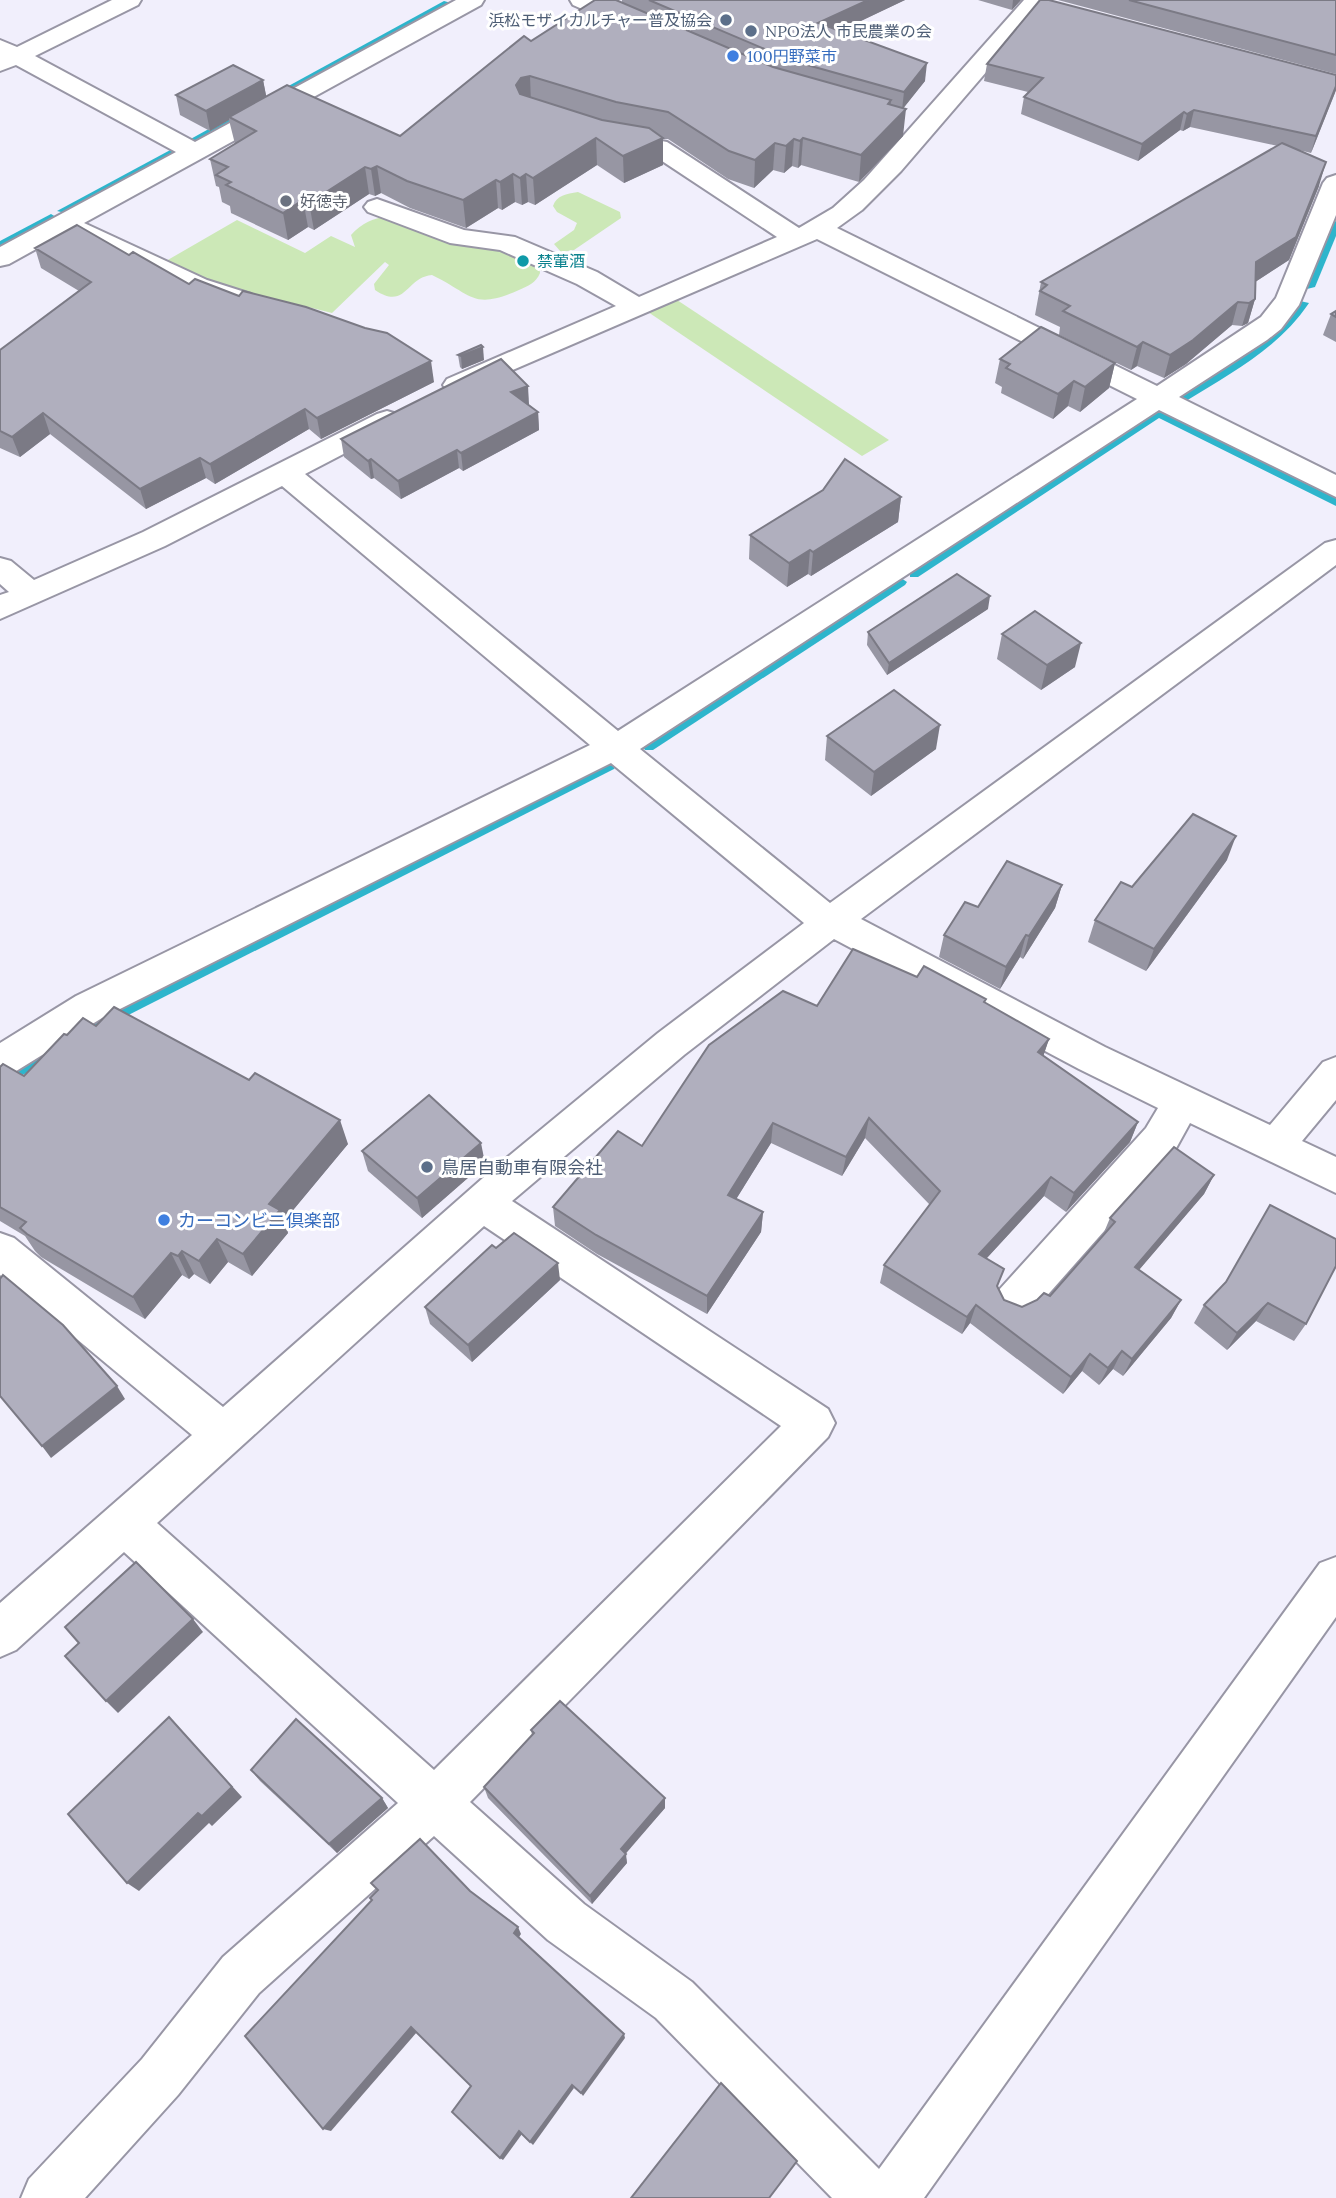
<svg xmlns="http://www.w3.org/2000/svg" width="1336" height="2198" font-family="Lora,'Noto Sans JP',serif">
  <rect width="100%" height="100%" fill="#f1effc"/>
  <g fill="#cce8b7">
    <path d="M578,192L620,212L621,218L574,250L561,252L554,244L574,230L577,223L557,212L553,206C557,195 566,194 578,192Z"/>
    <path d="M389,216L495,243L539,266L540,273C536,283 528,286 519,290C472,311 472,294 432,275C406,277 406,311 375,290L374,284L389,265L385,262L332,313L224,286L166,261L237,220L305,253L331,236L355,247L351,235C362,223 373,218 389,216Z"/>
    <polygon points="677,300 889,440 862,456 648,312"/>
  </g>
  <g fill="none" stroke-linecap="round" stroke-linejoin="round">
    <g fill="#2eb5cc" fill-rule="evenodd">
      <polygon points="444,1 451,3 279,97 272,95"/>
      <polygon points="245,109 249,112 248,114 195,143 187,141"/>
      <polygon points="174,148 177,149 177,153 65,213 57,211"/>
      <polygon points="51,214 56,217 54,219 0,248 0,241"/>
      <polygon points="1336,221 1336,236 1315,287 1307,289 1305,287 1331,224"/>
      <path d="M1300,301L1309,303C1278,349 1231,373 1186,401H1178V397C1223,369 1270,345 1300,301Z"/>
      <polygon points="1160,410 1336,498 1336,506 1159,418 918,577 910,577 910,571"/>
      <polygon points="901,578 907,582 905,585 653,750 645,750 643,747 645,744"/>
      <polygon points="610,761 616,766 614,769 85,1037 75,1037 73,1033 75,1029"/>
      <polygon points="57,1041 62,1043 64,1047 62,1051 0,1089 0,1076"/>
    </g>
    <defs>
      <g id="minor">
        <path d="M112,0H141L138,5L35,56L195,142L456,0H484L481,5L84,223L207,280L251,294L255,300L251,306C218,314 98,251 65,233L9,264L0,266V247L176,152L16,65L0,71V40L17,47Z"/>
        <polygon points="570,0 600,0 644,19 648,24 644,29 628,29 573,5"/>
        <path d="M1024,0H1048L901,171L862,210L837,228L1157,386L1261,317L1276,298L1323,183L1327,178L1336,175V215L1299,305L1281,329L1267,340L1179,397L1336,475V497L1159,410L640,749L830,903L1325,543L1336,540V565L861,919L1105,1047L1270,1125L1323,1062L1336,1057V1100L1302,1141L1336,1157V1193L1190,1123L1174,1152L1029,1316L1014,1322L999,1316L993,1303L999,1290L1146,1128L1158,1108L1079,1069L834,939L684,1055L512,1201L828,1409L835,1423L828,1437L470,1802L584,1904L692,1982L879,2169L1320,1563L1336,1557V1617L924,2198H832L656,2018L548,1940L434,1836L259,1993L178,2095L85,2198H21L29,2179L142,2059L223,1957L398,1803L124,1552L16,1650L0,1657V1603L192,1435L0,1275V1233L14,1238L223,1407L492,1170L658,1033L804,923L611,763L102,1018L13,1073L0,1078V1043L76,996L590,745L282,486L165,546L0,619V595L9,592L0,584V558L11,561L34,580L143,532L377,414L387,411L397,414L401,420L397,426L305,474L618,731L621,729L1137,399L817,239L457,394L447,391L443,385L447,379L616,306L577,284L500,250L450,243L368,212L364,207L368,202L377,199L464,230L515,237L597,272L639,297L777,237L650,153L605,144L602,139L605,134L614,132L667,142L799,228L833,208L864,180ZM484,1226L781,1426L434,1770L157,1523Z"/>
      </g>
    </defs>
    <use href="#minor" stroke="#9896a5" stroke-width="4"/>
    <use href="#minor" fill="#fff" fill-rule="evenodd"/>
  </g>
  <g fill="#9796a3">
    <polygon points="622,0 905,0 839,31 925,81 903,108 903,136 859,182 801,165 798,168 792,166 784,173 773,170 754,188 728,179 668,139 663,139 663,165 624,183 597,165 535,205 528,202 522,205 515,202 502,210 498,208 466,228 410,208 381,193 375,196 369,194 314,230 308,227 288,240 231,213 230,206 222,202 219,187 216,186 210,159 235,144 229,120 210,131 180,115 176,95 263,80 266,96 400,136 531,41 622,3"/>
    <polygon points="978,0 1021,0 1012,10"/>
    <polygon points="1058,0 1336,0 1336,74"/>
    <polygon points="987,64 1336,75 1336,90 1335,93 1311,153 1299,150 1319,186 1289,260 1255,282 1255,299 1248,323 1242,326 1232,325 1186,364 1164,378 1137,366 1131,370 1059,335 1060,327 1035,315 1041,282 1278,146 1190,127 1183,131 1180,130 1138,161 1021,114 1024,97 1028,92 984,81"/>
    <polygon points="35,248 129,255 189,284 434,382 321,439 309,429 215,484 206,478 146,509 50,434 20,457 0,448 0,350 79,291 41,268"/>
    <polygon points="1336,311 1336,342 1323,335 1331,314"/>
    <polygon points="458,355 484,360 462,369 460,367"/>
    <polygon points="1000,359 1115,363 1109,388 1080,412 1068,406 1053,419 1001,393 1002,387 995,383"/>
    <polygon points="528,404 538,412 539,430 463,471 459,468 401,499 374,478 371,479 344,457 341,439 529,404"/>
    <polygon points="901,497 898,522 811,576 808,574 787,587 749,559 750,535"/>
    <polygon points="988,609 887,675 867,645 868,632"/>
    <polygon points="1002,634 1075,667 1041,690 997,659"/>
    <polygon points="827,736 936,749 871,796 825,760"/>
    <polygon points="1227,860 1146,971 1088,942 1095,920"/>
    <polygon points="1062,885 1055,908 1023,959 1020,957 1000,989 939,957 944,935 978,907"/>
    <polygon points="917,977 986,999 985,1003 1049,1039 1043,1056 1138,1122 1130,1142 1066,1212 1044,1196 986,1259 998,1288 1004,1300 1022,1307 1050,1296 1102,1237 1110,1218 1214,1175 1204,1194 1139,1270 1181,1300 1171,1318 1123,1376 1113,1369 1099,1385 1082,1371 1063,1394 970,1323 962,1334 880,1283 884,1265 930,1205 865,1138 842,1176 771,1143 736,1199 763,1212 761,1232 707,1314 597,1254 555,1226 553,1207 642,1146 817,1006"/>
    <polygon points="96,1026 348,1144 284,1221 288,1233 252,1276 228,1262 210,1284 194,1274 189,1279 182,1275 145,1319 41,1257 35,1251 25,1236 0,1221 0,1067 24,1076 67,1035"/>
    <polygon points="362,1151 485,1163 422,1218 368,1171"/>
    <polygon points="1270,1205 1306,1324 1294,1341 1256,1321 1227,1350 1194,1323 1204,1305 1226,1282"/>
    <polygon points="496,1248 560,1280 472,1362 430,1324 425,1307"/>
    <polygon points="531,1730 665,1808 625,1853 627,1863 592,1904 488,1798 484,1787 532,1735"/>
    <polygon points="251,1770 382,1798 388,1808 337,1853 260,1781"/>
  </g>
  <g fill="#7b7a85">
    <polygon points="868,0 905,0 817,42 818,23"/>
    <polygon points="1013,0 1021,0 1012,10"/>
    <polygon points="927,63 925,81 902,110 904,92"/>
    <polygon points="530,76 531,103 522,105 516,85 521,78"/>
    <polygon points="263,80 267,100 229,117 229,120 210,131 206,111"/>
    <polygon points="1336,86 1336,90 1311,153 1316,136"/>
    <polygon points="891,100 888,127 906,109 903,136 859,182 861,155 888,104"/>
    <polygon points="1194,110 1190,127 1183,131 1187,114"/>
    <polygon points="1184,112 1180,130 1138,161 1142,144"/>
    <polygon points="596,138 597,165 535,205 533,178"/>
    <polygon points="663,138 663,165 624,183 623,156"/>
    <polygon points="803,138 801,165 798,168 800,141"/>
    <polygon points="794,139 792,166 784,173 786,146"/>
    <polygon points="775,143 773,170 754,188 755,160"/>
    <polygon points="1326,162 1319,186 1289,260 1249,286 1256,262"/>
    <polygon points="377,166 381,193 375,196 371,169"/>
    <polygon points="365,167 369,194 314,230 309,203"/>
    <polygon points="513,174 515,202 502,210 500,182"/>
    <polygon points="526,174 528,202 522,205 520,178"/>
    <polygon points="496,180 498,208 466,228 463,200"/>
    <polygon points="303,200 308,227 288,240 283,213"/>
    <polygon points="1255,299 1248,323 1242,326 1249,303"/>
    <polygon points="1238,302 1232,325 1186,364 1164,378 1170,355"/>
    <polygon points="1143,342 1137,366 1131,370 1137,347"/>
    <polygon points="483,347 484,360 462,369 461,356"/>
    <polygon points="431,361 434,382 321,439 317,418"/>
    <polygon points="1115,363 1109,388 1080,412 1085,387"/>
    <polygon points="1074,381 1068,406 1053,419 1058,394"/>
    <polygon points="528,386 529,404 513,411 511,392"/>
    <polygon points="305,409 309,429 215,484 210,464"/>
    <polygon points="538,412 539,430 463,471 461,453"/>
    <polygon points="43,413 50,434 20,457 12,437"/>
    <polygon points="457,450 459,468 401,499 398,481"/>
    <polygon points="200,458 206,478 146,509 140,489"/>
    <polygon points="371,459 374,478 371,479 368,461"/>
    <polygon points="901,497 898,522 811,576 813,552"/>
    <polygon points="810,550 808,574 787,587 789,563"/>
    <polygon points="990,596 988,609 887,675 889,663"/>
    <polygon points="1081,643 1075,667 1041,690 1047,665"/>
    <polygon points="940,725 936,749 871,796 874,772"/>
    <polygon points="1236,836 1227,860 1146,971 1154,949"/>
    <polygon points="1062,885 1055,908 1023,959 1029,936"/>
    <polygon points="1026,935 1020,957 1000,989 1006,967"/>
    <polygon points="1049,1039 1042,1060 1038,1052"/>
    <polygon points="869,1118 865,1138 842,1176 846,1157"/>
    <polygon points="340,1120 348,1144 284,1221 288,1233 252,1276 243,1254 269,1204"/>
    <polygon points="1138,1122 1130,1142 1066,1212 1074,1193"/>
    <polygon points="773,1123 771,1143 727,1214 728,1195"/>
    <polygon points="481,1143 485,1163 422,1218 417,1198"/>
    <polygon points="1214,1175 1204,1194 1126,1285 1135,1267"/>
    <polygon points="1051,1177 1044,1196 973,1273 979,1254"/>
    <polygon points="763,1212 761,1232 707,1314 707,1296"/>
    <polygon points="217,1239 228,1262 210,1284 199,1261"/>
    <polygon points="182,1251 194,1274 189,1279 178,1256"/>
    <polygon points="171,1253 182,1275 145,1319 133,1297"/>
    <polygon points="558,1263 560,1280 472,1362 468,1345"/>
    <polygon points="1181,1300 1171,1318 1123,1376 1132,1359"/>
    <polygon points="1268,1303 1256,1321 1227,1350 1237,1333"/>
    <polygon points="976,1305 970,1323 962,1334 967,1317"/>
    <polygon points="1122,1351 1113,1369 1099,1385 1108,1368"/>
    <polygon points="1090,1354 1082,1371 1063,1394 1071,1377"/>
    <polygon points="117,1386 125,1399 51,1458 42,1446"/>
    <polygon points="193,1619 203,1632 118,1713 106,1701"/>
    <polygon points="169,1717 242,1797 212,1826 209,1823 139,1891 127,1883 198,1813"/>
    <polygon points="382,1798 388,1808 337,1853 329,1844"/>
    <polygon points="665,1798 665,1808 622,1858 621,1849"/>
    <polygon points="626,1854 627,1863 592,1904 590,1896"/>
    <polygon points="518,1927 521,1934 517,1940 514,1933"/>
    <polygon points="411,2027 417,2032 331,2131 323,2129"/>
    <polygon points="624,2034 625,2038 583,2096 581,2093"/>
    <polygon points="572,2085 574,2088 533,2145 530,2142"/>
    <polygon points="519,2131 522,2134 503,2160 500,2158"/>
  </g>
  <g fill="#b0afbe" stroke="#7b7a85" stroke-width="2">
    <polygon points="595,0 616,0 773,67 891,100 888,104 906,109 861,155 803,138 800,141 794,139 786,146 775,143 755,160 729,151 668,112 616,102 530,76 521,78 516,85 520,94 602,120 649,128 663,138 623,156 596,138 533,178 526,174 520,178 513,174 500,182 496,180 463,200 407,181 377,166 371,169 365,167 309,203 303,200 283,213 226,185 231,182 216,175 228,167 210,159 256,131 229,117 287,85 400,136 524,36 531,41"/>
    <polygon points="649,0 868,0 818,23 927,63 904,92 793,61"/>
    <polygon points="1040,0 1049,0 1336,75 1336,86 1316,136 1194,110 1187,114 1184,112 1142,144 1024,97 1043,78 987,64"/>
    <polygon points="1129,0 1336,0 1336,55"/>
    <polygon points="233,65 263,80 206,111 176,95"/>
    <polygon points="1282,143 1326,162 1296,237 1256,262 1255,299 1249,303 1238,302 1193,340 1170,355 1143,342 1137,347 1063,311 1070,306 1040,291 1047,285 1041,282"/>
    <polygon points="77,225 129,255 133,252 189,284 195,279 239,296 243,291 306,307 365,328 387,333 431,361 317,418 305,409 210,464 200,458 140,489 43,413 12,437 0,431 0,350 91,282 35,248"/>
    <polygon points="1336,311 1336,317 1331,314"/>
    <polygon points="1041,327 1115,363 1085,387 1074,381 1058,394 1006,368 1010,364 1000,359"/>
    <polygon points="481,345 483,347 461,356 458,355"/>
    <polygon points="501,359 528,386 511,392 538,412 461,453 457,450 398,481 371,459 368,461 341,439"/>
    <polygon points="845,459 901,497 813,552 810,550 789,563 750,535 823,490"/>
    <polygon points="957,574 990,596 889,663 868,632"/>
    <polygon points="1035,611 1081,643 1047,665 1002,634"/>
    <polygon points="894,690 940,725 874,772 827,736"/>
    <polygon points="1193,814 1236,836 1154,949 1095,920 1121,882 1132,887"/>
    <polygon points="1007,861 1062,885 1029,936 1026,935 1006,967 944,935 965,902 978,907"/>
    <polygon points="853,949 917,977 924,966 986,999 984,1002 1049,1039 1038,1052 1138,1122 1074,1193 1051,1177 979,1254 1004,1269 997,1286 1004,1300 1022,1307 1037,1300 1044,1293 1050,1296 1115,1222 1110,1218 1174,1147 1214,1175 1135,1267 1181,1300 1132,1359 1122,1351 1108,1368 1090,1354 1071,1377 976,1305 967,1317 884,1265 940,1191 869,1118 846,1157 773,1123 728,1195 763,1212 707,1296 596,1235 553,1207 618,1131 642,1146 709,1045 783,991 817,1006"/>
    <polygon points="114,1007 249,1080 255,1073 340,1120 269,1204 280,1210 243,1254 217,1239 199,1261 182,1251 178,1256 171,1253 133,1297 27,1234 20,1228 26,1222 0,1207 0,1067 3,1064 24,1076 64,1034 67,1035 83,1018 96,1026"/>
    <polygon points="429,1095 481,1143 417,1198 362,1151"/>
    <polygon points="1270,1205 1336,1239 1336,1266 1306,1324 1268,1303 1237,1333 1204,1305 1226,1282"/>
    <polygon points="514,1233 558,1263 468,1345 425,1307 492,1245 496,1248"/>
    <polygon points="3,1275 63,1325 117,1386 42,1446 0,1396 0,1279"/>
    <polygon points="136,1562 193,1619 106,1701 65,1656 79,1643 65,1627"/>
    <polygon points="560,1701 665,1798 621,1849 626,1854 590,1896 484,1787 534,1733 531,1730"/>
    <polygon points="169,1717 232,1787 202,1816 198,1813 127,1883 68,1814"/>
    <polygon points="296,1719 382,1798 329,1844 251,1770"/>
    <polygon points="420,1839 470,1891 518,1927 514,1933 624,2034 581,2093 572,2085 530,2142 519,2131 500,2158 452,2112 471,2086 411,2027 323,2129 245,2036 372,1900 370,1898 378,1890 371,1883"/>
    <polygon points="721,2083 797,2161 769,2198 631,2198"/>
  </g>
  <g fill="#5c6f8a" stroke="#fff" stroke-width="2.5">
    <circle cx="726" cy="20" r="7"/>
    <circle cx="751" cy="31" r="7"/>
    <circle cx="427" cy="1167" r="7"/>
  </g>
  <g fill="#3f7fe0" stroke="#fff" stroke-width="2.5">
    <circle cx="733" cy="56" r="7"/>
    <circle cx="164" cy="1220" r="7"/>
  </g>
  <circle fill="#6b7280" stroke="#fff" stroke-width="2.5" cx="286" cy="201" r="7"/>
  <circle fill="#0f9aa8" stroke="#fff" stroke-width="2.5" cx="523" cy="261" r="7"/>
  <g text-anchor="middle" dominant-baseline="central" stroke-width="6" stroke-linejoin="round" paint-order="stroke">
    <g font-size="16" fill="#4e5e75" stroke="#fff" text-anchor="end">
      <text x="712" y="20">浜松モザイカルチャー普及協会</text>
      <text x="765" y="31" text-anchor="start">NPO法人 市民農業の会</text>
    </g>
    <g font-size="16" fill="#366cbe" stroke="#fff" text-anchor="start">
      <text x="747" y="56">100円野菜市</text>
    </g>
    <g font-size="16" fill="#5b616d" stroke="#fff" text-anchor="start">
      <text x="300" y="201">好徳寺</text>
    </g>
    <g font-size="16" fill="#0d838f" stroke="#fff" text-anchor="start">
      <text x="537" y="261">禁葷酒</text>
    </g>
    <g font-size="18" fill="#4e5e75" stroke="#fff" text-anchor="start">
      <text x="441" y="1167">鳥居自動車有限会社</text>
    </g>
    <g font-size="18" fill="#366cbe" stroke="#fff" text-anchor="start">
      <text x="178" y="1220">カーコンビニ倶楽部</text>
    </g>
  </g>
</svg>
